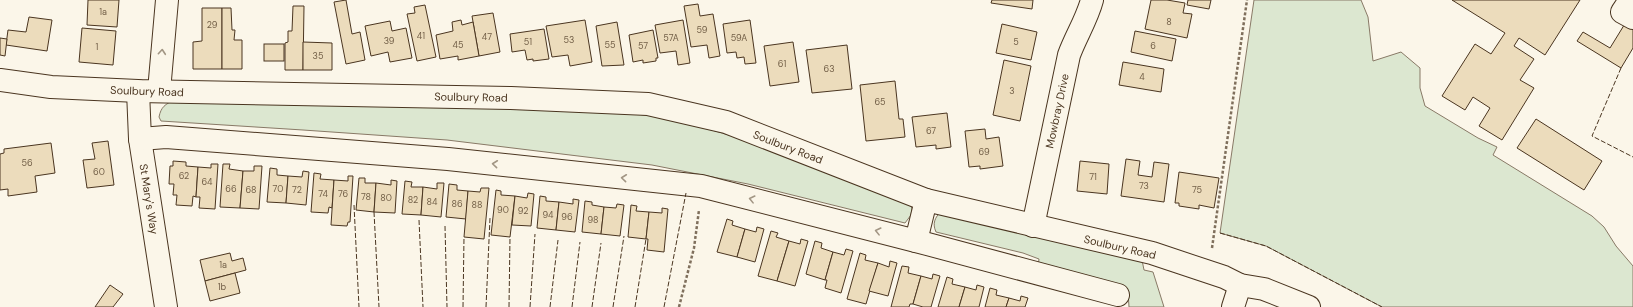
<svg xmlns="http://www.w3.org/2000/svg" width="1633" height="307" font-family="'DM Sans',sans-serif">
  <rect width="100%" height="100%" fill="#fbf6e9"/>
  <g fill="#dce7d0" stroke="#887966">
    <polygon points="1254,0 1361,0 1368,17 1373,61 1401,52 1420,68 1420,88 1425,106 1478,138 1497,147 1493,155 1592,216 1604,227 1616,246 1633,266 1633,307 1382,307 1266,246 1220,233"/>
    <path d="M175,100L593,109L671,118L746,140L907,201L912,208L911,215L905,223L748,184L652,165L447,140L303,130L161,121L159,117C161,107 165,104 175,100Z"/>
    <path d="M941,211L1142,260L1144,270L1153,272L1164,307H1129L1128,292L1038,267L1039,259L1023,253L936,232C932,223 935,218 941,211Z"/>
  </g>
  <g fill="#ecdcbc" stroke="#4a3520">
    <polygon points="88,0 119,0 117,27 87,25"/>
    <polygon points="346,0 352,34 360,32 365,60 346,64 334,2"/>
    <polygon points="992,0 1033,0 1032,9 991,3"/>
    <polygon points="1151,0 1167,0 1185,3 1183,13 1192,14 1187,38 1145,29"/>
    <polygon points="1188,0 1211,0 1209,9 1187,5"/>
    <polygon points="1452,0 1580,0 1545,55 1519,38 1514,46 1534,59 1520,80 1534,88 1502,140 1479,126 1490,108 1473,97 1465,110 1442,96 1475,44 1491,54 1505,33"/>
    <polygon points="698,4 700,16 713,14 720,56 709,58 707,45 691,47 684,6"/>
    <polygon points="425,5 436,57 417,61 407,14 415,13 414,7"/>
    <polygon points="293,6 304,6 303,70 285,70 285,43 288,42 288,31 292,31"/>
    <polygon points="202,8 222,8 222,69 193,69 193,42 202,41"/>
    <polygon points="222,8 231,8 232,30 235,30 234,40 242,40 242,69 222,69"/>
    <polygon points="493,13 500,52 479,56 472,16"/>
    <polygon points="29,17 52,20 47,51 6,45 8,30 26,32"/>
    <polygon points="461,20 462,25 473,22 479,56 458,60 458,56 440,59 436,35 453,31 452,22"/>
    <polygon points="585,20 592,62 570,66 568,55 552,57 546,26"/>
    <polygon points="683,20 690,63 678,65 676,51 660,53 655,25"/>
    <polygon points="750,20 756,63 745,64 744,57 737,58 736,52 727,53 723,24"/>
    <polygon points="390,21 392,31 406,28 412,58 390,62 388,52 371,56 365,26"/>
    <polygon points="617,22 624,65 602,66 596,26"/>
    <polygon points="1626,22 1633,26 1633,48 1621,68 1577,41 1583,32 1610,48"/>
    <polygon points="1002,24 1037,32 1031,60 996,53"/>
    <polygon points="82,28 116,31 113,65 79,62"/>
    <polygon points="544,29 549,59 533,61 533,59 527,60 525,50 512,52 510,34"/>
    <polygon points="653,30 658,58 656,58 656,61 643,63 643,60 633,62 629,35"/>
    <polygon points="1135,31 1176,39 1172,61 1131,52"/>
    <polygon points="0,38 7,39 5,56 0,55"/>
    <polygon points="303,42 332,43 332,70 303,70"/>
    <polygon points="793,42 799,82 770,86 764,46"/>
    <rect x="264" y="44" width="20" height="17"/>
    <polygon points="847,45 852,89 812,93 806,50"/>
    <polygon points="1004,60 1031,66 1020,121 993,115"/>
    <polygon points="1123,62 1164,69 1161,92 1119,85"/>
    <polygon points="895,81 899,119 903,119 905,137 866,141 860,85"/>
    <polygon points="947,113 951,147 936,149 936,145 916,147 912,117"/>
    <polygon points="1536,119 1602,161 1584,190 1517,148"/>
    <polygon points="985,129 986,139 999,137 1003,166 980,169 980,166 969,167 965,131"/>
    <polygon points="108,141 114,185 87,188 83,160 95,159 92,143"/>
    <polygon points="51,143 55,173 35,176 37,192 8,196 8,189 0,190 0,154 4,153 4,149"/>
    <polygon points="1126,159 1140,161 1138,175 1152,177 1154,162 1169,164 1164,202 1121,196"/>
    <polygon points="173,161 186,162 186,166 198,167 196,197 193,196 192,206 176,205 177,195 173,195 174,184 169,184 170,166 173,166"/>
    <polygon points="1080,161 1109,164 1107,194 1077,191"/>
    <polygon points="211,164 218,164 215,209 199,208 200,197 196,197 198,167 211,168"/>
    <polygon points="223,164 230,164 229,169 243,171 240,208 220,207"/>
    <polygon points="254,166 262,166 259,209 240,208 243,171 254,171"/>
    <polygon points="270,168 277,169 277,175 288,176 286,203 267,202"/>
    <polygon points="303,171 309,172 306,205 286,203 288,176 302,177"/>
    <polygon points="1179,172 1219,178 1214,208 1199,205 1199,209 1179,206 1179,203 1175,203"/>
    <polygon points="314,173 321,174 320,179 334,180 332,208 329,207 328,213 311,212"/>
    <polygon points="348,176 353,176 350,222 348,222 347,226 331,225 334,180 348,181"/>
    <polygon points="359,178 365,178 365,183 376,183 374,212 356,210"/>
    <polygon points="391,180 397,181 395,213 374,212 376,183 391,185"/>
    <polygon points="405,181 412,182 411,187 423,187 421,215 402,214"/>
    <polygon points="437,183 444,183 441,217 421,215 423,187 437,189"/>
    <polygon points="449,184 457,185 457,190 468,191 466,219 446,217"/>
    <polygon points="481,188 489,188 484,239 464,237 468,191 480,192"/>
    <polygon points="496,190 501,191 501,195 515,196 510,237 491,235"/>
    <polygon points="528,193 534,194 531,226 512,225 515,196 527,198"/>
    <polygon points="540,196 546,197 546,201 559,202 556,230 537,228"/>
    <polygon points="573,199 579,200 575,232 556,230 559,202 573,204"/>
    <polygon points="585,201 592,202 592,205 604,207 601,234 582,232"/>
    <polygon points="617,204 624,205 620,236 601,234 604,207 616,208"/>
    <polygon points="631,205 637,206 636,211 649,212 646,239 628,237"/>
    <polygon points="662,208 668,209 664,252 647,250 648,239 646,239 649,212 662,213"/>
    <polygon points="727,219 733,221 732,225 745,229 737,257 717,252"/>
    <polygon points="757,227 764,229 755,262 737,257 745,229 756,232"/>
    <polygon points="771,231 778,233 776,237 789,241 777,281 758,276"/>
    <polygon points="801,239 808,241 795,286 777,281 789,241 800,244"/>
    <polygon points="815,241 822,243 821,248 833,252 825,280 806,274"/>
    <polygon points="846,249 853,251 841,293 825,288 827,280 825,280 833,252 844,255"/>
    <polygon points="230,253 232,261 243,258 246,270 205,281 200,260"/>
    <polygon points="860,253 866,255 865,260 878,263 866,304 847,299"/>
    <polygon points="890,261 897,263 888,296 869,291 878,263 889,267"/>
    <polygon points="902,266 909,267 908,273 921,276 913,304 910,304 909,307 891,307"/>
    <polygon points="235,273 240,293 210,301 205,281"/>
    <polygon points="933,274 940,276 931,307 923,307 913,304 921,276 932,279"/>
    <polygon points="947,277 953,279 952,284 965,287 959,307 938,307"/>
    <polygon points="110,285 123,294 113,307 95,307"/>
    <polygon points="977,285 984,287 979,307 959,307 965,287 976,290"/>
    <polygon points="990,288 997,290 996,295 1009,298 1006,307 985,307"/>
    <polygon points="1021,296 1028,298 1025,307 1006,307 1009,298 1020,301"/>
  </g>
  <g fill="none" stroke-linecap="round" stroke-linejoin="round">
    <defs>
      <g id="minor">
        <polyline points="1630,0 1622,12 1633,18"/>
        <polyline points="0,80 51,87 138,91 511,98 648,104 726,122 926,200 1152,253 1224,277 1240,285 1264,289 1309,307"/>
        <polyline points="138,91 140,139 166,307"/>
        <polyline points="159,91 167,0"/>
        <polyline points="140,139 166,137 448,159 701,186 916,241 1118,295"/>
        <path d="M1033,226L1069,55C1076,36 1087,19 1092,0"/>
        <polyline points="916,241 926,200"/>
        <polyline points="1233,307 1240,285"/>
      </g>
    </defs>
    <use href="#minor" stroke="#4a3520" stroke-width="24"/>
    <g stroke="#7f6f5c" stroke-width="2.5" stroke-dasharray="3 2" stroke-linecap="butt">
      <polyline points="1212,248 1247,0"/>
      <polyline points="679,307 694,248 699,210"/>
    </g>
    <use href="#minor" stroke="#fbf6e9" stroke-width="22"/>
    <g stroke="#4a3520" stroke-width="1" stroke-dasharray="5 2" stroke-linecap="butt">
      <polyline points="1621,68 1592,136 1633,157"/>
      <polyline points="354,205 359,307"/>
      <polyline points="374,212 379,307"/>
      <polyline points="419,220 423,307"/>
      <polyline points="445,226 447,307"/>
      <polyline points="1220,233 1266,246 1382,307"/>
      <polyline points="463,307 464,237"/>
      <polyline points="486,307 490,218"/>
      <polyline points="509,307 510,237"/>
      <polyline points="530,307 535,234"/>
      <polyline points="550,307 558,240"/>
      <polyline points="572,307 580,242"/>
      <polyline points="592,307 601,243"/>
      <polyline points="613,307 624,236"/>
      <polyline points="635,307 646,239"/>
      <polyline points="664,307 686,193"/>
    </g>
  </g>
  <defs><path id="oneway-chevron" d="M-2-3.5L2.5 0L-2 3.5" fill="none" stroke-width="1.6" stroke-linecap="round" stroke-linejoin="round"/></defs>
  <g stroke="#a29684">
    <use href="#oneway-chevron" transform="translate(162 52) rotate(-85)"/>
    <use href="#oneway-chevron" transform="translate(495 164) rotate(-174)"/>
    <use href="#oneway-chevron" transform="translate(624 178) rotate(-174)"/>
    <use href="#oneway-chevron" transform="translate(752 199) rotate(-166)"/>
    <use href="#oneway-chevron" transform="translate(878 231) rotate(-166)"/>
  </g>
  <g text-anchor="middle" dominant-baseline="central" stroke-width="3" stroke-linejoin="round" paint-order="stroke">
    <g font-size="9" fill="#725f47">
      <text x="103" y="12">1a</text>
      <text x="1169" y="22">8</text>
      <text x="212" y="25">29</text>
      <text x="702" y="30">59</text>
      <text x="421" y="36">41</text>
      <text x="487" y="37">47</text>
      <text x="671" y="38">57A</text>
      <text x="739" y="38">59A</text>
      <text x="569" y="40">53</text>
      <text x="389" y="41">39</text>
      <text x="528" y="42">51</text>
      <text x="1016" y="42">5</text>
      <text x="458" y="45">45</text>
      <text x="610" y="45">55</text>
      <text x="643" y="46">57</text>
      <text x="1153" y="46">6</text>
      <text x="97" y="47">1</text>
      <text x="318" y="56">35</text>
      <text x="782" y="64">61</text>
      <text x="829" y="69">63</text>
      <text x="1142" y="77">4</text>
      <text x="1012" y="91">3</text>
      <text x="880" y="102">65</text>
      <text x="931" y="131">67</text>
      <text x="984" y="152">69</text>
      <text x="27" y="163">56</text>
      <text x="99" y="172">60</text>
      <text x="184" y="176">62</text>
      <text x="1093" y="177">71</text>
      <text x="207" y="182">64</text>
      <text x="1144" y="186">73</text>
      <text x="231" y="189">66</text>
      <text x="278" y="189">70</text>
      <text x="251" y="190">68</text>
      <text x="297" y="190">72</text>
      <text x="1197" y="190">75</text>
      <text x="323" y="194">74</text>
      <text x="343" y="194">76</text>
      <text x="366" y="197">78</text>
      <text x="386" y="198">80</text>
      <text x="413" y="200">82</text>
      <text x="432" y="202">84</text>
      <text x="457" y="204">86</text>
      <text x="477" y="205">88</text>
      <text x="503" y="210">90</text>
      <text x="523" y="211">92</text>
      <text x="548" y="215">94</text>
      <text x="567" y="217">96</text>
      <text x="593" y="220">98</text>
      <text x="223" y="265">1a</text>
      <text x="222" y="287">1b</text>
    </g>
    <g font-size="11" fill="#4a3520" stroke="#fbf6e9">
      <text transform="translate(147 91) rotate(2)">Soulbury Road</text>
      <text transform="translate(471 97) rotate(1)">Soulbury Road</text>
      <text transform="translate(1057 111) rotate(-78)">Mowbray Drive</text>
      <text transform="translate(788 147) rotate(21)">Soulbury Road</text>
      <text transform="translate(149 199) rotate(81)">St Mary's Way</text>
      <text transform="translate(1120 247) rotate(13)">Soulbury Road</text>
    </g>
  </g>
</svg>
